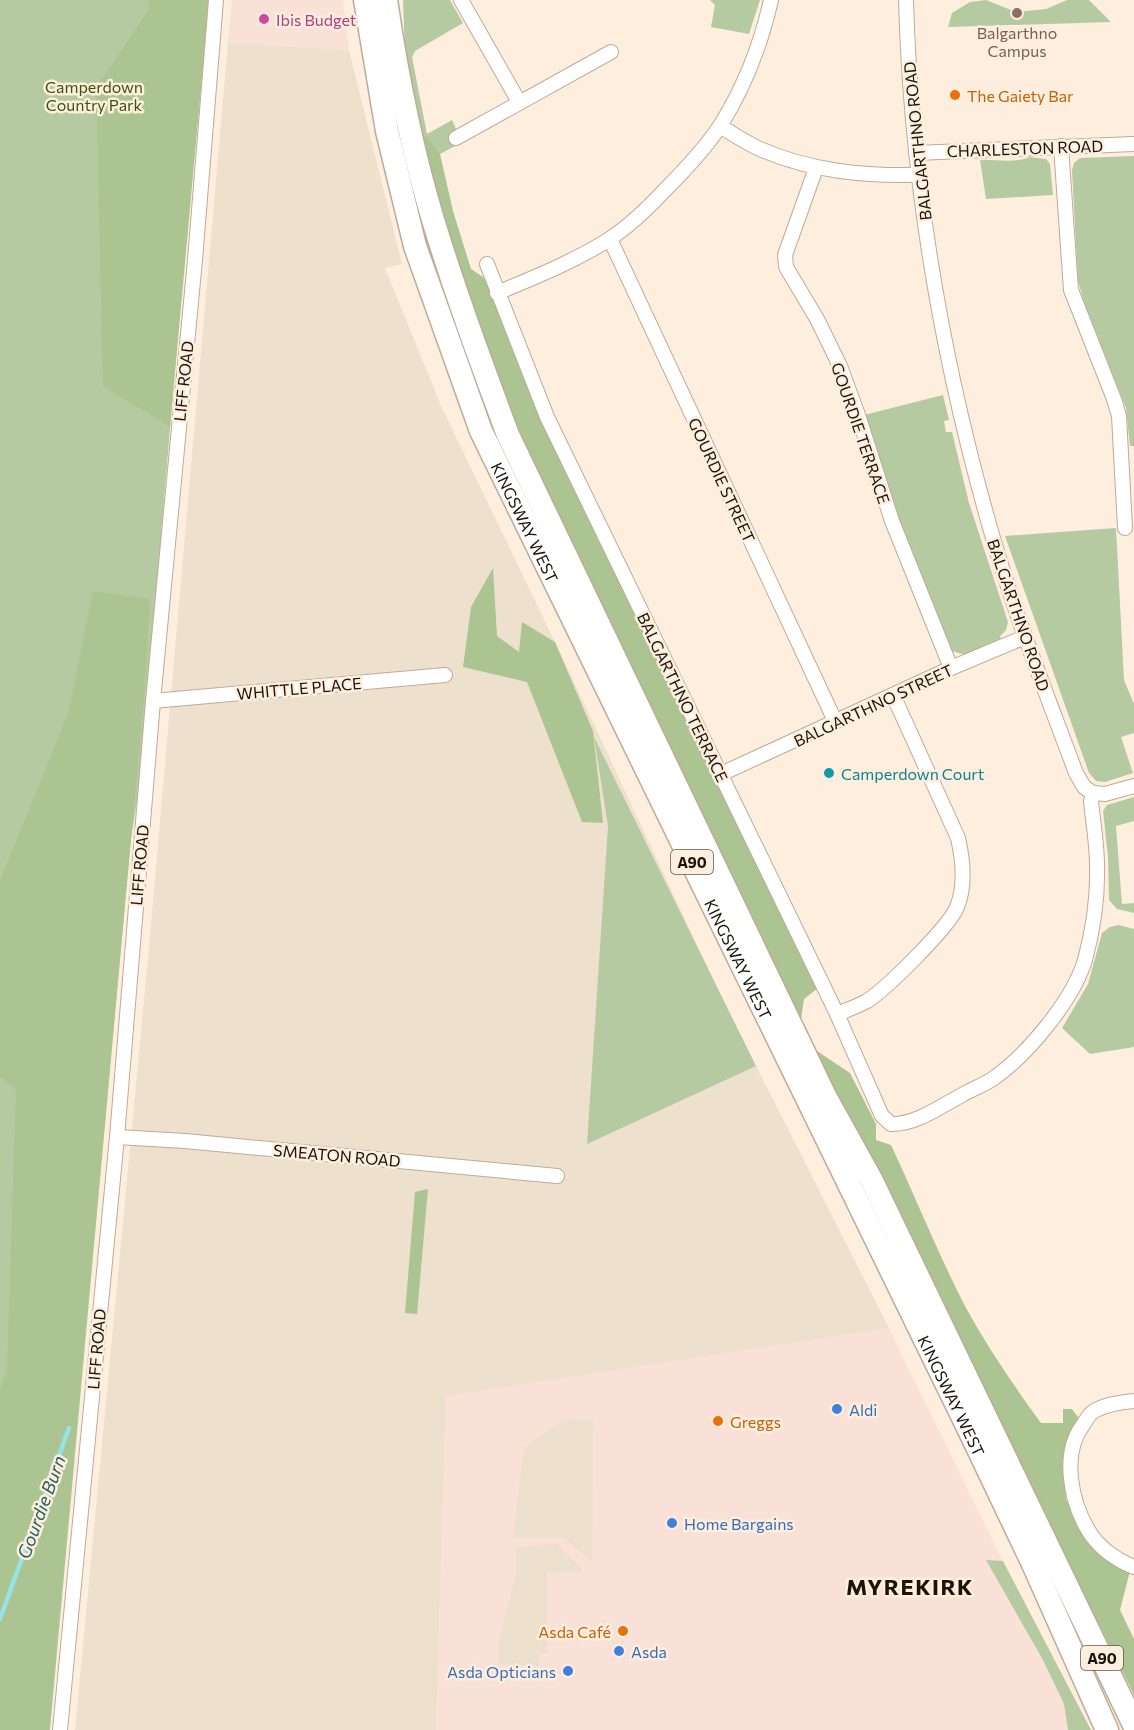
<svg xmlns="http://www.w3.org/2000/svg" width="1134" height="1730" font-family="Commissioner,sans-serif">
  <rect width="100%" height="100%" fill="#feeedd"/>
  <g fill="#f9e1d7">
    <polygon points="232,0 343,0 349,50 228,43"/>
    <polygon points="889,1328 1085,1730 436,1730 446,1395"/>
  </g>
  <g fill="#ede1cd">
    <polygon points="228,43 349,50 402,264 385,268 441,406 570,673 725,1005 889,1328 446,1396 436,1730 75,1730 149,947"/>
    <polygon points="569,1419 593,1419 592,1562 563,1537 513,1537 524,1448 551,1428"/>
    <polygon points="557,1544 584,1572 547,1573 547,1653 539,1654 539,1666 499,1665 499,1639 516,1576 516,1547"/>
  </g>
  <g fill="#b6caa2">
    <polygon points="0,0 197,0 182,286 161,536 163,580 153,701 131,839 50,1730 0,1730"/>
    <polygon points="403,0 450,0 463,23 415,51 412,57 427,134 452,120 456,129 454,133 459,144 440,154 427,135 421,137 405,53"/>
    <polygon points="710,0 760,0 749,34 711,27 715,5"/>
    <polygon points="986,0 1016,12 1046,9 1067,0 1089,0 1111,22 948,27 952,13 970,2"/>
    <polygon points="1134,156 1134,446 1130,446 1126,408 1084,302 1078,281 1072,170 1074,163 1080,158"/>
    <path d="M1030,157L1046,159L1050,164L1053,195L986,199L980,160C998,159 1011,164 1030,157Z"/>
    <polygon points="943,395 949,420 944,421 946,432 952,432 969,503 1008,622 1006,630 1000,636 1001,640 966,655 948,650 897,520 864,415"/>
    <polygon points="1116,528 1124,680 1134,704 1134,733 1121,737 1133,773 1105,782 1096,781 1089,773 1005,536"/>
    <polygon points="594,737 756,1066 587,1144 608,826"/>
    <polygon points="1134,797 1134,821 1116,826 1122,904 1134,903 1134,913 1117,909 1109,900 1108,857 1103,811 1107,805"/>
    <polygon points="1119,925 1134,929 1134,1047 1090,1054 1062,1028 1088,984 1102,933 1110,927"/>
    <polygon points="986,1560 1003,1561 1091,1730 1068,1730 1064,1704 1043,1660"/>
  </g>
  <g fill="#abc491">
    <polygon points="148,0 209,0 170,427 103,386 96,88 149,9"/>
    <polygon points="427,135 440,154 453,211 471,269 486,279 512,349 542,419 818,988 804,999 801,1020 685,783 519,430 478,328 443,220 424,140 421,137"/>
    <polygon points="493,568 497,636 519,652 522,622 555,642 593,731 603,823 582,822 527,682 463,667 471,607"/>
    <polygon points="93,591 150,599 144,697 49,1730 0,1730 0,1390 7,1370 16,1089 0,1077 0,881 69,711"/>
    <path d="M814,1049L850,1073L876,1124V1140L891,1145C916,1198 939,1256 966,1308C988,1348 1014,1386 1041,1423H1063V1409H1072L1078,1417L1064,1454L1066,1499L1085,1539L1107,1560L1130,1571L1120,1610L1134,1639V1695Z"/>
    <polygon points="428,1189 417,1314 405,1313 415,1192"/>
  </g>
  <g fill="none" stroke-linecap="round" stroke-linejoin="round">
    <polyline stroke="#97e2e2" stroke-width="4.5" points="0,1619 69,1428"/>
    <defs>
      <g id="minor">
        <polyline points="461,0 519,102"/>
        <path d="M906,0C911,182 942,362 993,538C1016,618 1047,695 1076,773L1084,787L1093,793"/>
        <path d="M720,126C733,134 746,143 760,149C810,171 863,176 917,175"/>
        <polyline points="456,138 611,52"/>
        <polyline points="1061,146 1071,290 1114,399 1119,416 1125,528"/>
        <polyline points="916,153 1134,144"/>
        <polyline points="816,168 785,255 786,267 817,319 840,366 858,415 892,521 951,668"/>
        <polyline points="610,239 835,721"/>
        <path d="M487,264L547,417L837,1014L882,1116L891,1124C915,1125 941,1106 962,1095C972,1089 984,1085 994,1078C1028,1054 1073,1000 1085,960C1093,930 1098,896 1097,865C1097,844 1093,822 1091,801L1093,793"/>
        <path d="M497,293C535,277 573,262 608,240C628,227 647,209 663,192C683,172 704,150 720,126C744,88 761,44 771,0"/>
        <polyline points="153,701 445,675"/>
        <polyline points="721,774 951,668 1025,637"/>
        <polyline points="1093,793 1105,794 1134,786"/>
        <path d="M837,1014C847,1010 858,1006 867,1001C886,989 949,927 957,907C966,885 963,860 958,838L893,695"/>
        <polyline points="117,1137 185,1141 557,1176"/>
        <path d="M1134,1401C1120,1402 1107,1404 1094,1411C1089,1414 1086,1420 1083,1425C1061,1454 1071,1501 1088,1530C1098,1547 1116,1560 1134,1567"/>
        <polyline points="60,1730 117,1137 153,701 195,260 216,0"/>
      </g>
      <g id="trunk">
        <path id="s1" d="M365,0L387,131L415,246L481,431L970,1432L1033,1564L1107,1730"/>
        <path d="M386,0C397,75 412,151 434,223C456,295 482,365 508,435L825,1096L871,1179L1134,1725"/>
      </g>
    </defs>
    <use href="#minor" stroke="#beab97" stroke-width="16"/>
    <use href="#trunk" stroke="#beab97" stroke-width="25"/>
    <use href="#minor" stroke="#fff" stroke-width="14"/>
    <use href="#trunk" stroke="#fff" stroke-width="22"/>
  </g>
  <circle fill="#8d6e63" stroke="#feeedd" stroke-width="2" cx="1017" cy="13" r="6"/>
  <circle fill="#d1479c" stroke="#feeedd" stroke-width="2" cx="264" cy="19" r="6"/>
  <g fill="#e8710a" stroke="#feeedd" stroke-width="2">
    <circle cx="955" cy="95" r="6"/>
    <circle cx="718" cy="1421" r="6"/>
    <circle cx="623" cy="1631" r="6"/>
  </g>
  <circle fill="#0f9aa8" stroke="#feeedd" stroke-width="2" cx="829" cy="773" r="6"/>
  <g fill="#3f7fe0" stroke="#feeedd" stroke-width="2">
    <circle cx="837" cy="1409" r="6"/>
    <circle cx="672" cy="1523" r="6"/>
    <circle cx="619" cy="1651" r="6"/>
    <circle cx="568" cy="1671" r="6"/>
  </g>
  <g text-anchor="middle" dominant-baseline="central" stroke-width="5" stroke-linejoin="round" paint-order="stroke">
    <g fill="#feeedd" stroke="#5e554b" stroke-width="1.5">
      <rect x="671" y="850" width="42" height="24" rx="4.5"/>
      <rect x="1081" y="1646" width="42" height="24" rx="4.5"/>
    </g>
    <g font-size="15" font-weight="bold" fill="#1a140c">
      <text x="692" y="862">A90</text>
      <text x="1102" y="1658">A90</text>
    </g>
    <g font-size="16" fill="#b23c85" stroke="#feeedd" text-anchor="start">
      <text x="276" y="19">Ibis Budget</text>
    </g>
    <g font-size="16" fill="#785e54" stroke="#feeedd">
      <text x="1017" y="32">Balgarthno<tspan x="1017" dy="18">Campus</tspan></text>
    </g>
    <g font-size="16" fill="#375406" stroke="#feeedd">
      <text x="94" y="86">Camperdown<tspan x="94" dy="18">Country Park</tspan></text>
    </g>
    <g font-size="16" fill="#c56008" stroke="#feeedd" text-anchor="start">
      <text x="967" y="95">The Gaiety Bar</text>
      <text x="730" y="1421">Greggs</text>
      <text x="611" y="1631" text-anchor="end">Asda Café</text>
    </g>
    <g font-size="16" fill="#1a140c" stroke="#feeedd">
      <text transform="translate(917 141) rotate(-96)">BALGARTHNO ROAD</text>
      <text transform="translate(1025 148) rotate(-2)">CHARLESTON ROAD</text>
      <text transform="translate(183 381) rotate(-84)">LIFF ROAD</text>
      <text transform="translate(861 433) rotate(71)">GOURDIE TERRACE</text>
      <text transform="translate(722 480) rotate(65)">GOURDIE STREET</text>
      <text stroke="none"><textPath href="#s1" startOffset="549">KINGSWAY WEST</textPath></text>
      <text transform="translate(1019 615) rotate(71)">BALGARTHNO ROAD</text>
      <text transform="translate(299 688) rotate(-5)">WHITTLE PLACE</text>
      <text transform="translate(683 697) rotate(64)">BALGARTHNO TERRACE</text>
      <text transform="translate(873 705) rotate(-25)">BALGARTHNO STREET</text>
      <text transform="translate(139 865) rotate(-85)">LIFF ROAD</text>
      <text stroke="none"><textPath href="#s1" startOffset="1035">KINGSWAY WEST</textPath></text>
      <text transform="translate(337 1155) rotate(5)">SMEATON ROAD</text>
      <text transform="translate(96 1349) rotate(-85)">LIFF ROAD</text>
      <text stroke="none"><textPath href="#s1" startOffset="1521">KINGSWAY WEST</textPath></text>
    </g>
    <g font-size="16" fill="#0d838f" stroke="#feeedd" text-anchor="start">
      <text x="841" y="773">Camperdown Court</text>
    </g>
    <g font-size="16" fill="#366cbe" stroke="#feeedd" text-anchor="start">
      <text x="849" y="1409">Aldi</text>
      <text x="684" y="1523">Home Bargains</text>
      <text x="631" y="1651">Asda</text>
      <text x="556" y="1671" text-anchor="end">Asda Opticians</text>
    </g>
    <g font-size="18" font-style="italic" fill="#246262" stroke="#feeedd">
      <text transform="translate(41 1507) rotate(-70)">Gourdie Burn</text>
    </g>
    <g font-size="22" font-weight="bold" letter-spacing="1.5" fill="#1a140c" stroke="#feeedd">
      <text x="910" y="1586">MYREKIRK</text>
    </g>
  </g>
</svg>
